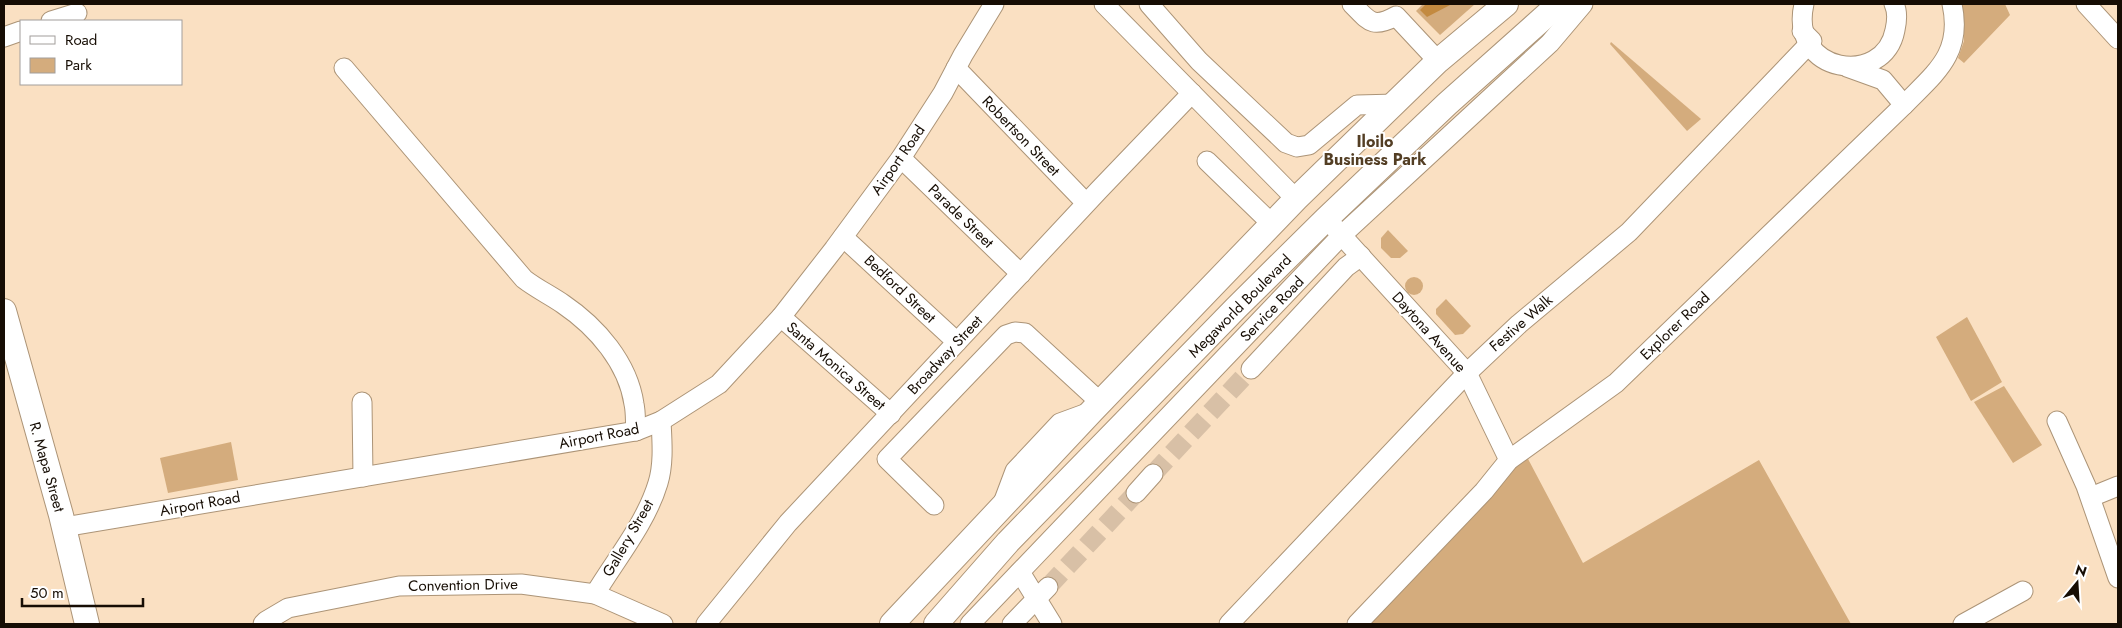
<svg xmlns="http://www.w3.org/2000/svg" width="2122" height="628" font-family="Jost,sans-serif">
  <rect width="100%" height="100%" fill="#fae0c2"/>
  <g fill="#d4ac7d">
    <polygon points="1423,4 1475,4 1440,35 1416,11"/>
    <polygon points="1962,4 2005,4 2010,15 1964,63 1958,58 1964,41"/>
    <polygon points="1611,42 1701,119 1687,131 1610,44"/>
    <polygon points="1388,230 1408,251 1400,258 1391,258 1381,248 1381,238"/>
    <circle cx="1414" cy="286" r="9"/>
    <polygon points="1446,299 1471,326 1463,334 1455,335 1436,314 1436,309"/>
    <polygon points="1967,317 2002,382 1971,401 1936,337"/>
    <polygon points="2004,386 2042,445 2013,463 1974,402"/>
    <polygon points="231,442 238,480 168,493 160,458"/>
    <polygon points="1527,457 1583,563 1759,460 1851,624 1368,624 1518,464"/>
  </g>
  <polygon fill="#c38a40" points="1426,4 1452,4 1427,17 1420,10"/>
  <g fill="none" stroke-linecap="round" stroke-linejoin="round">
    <g stroke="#d8c0a6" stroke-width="19" stroke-dasharray="19 9" stroke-linecap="butt">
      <polyline points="1153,474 1251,369"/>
      <polyline points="1048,587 1136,493"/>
    </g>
    <defs>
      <g id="minor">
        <polyline points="1104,4 1296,199"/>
        <polyline points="1149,4 1199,61 1286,143 1297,147 1309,145 1357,105 1396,104"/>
        <path d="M1352,4C1369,21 1372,29 1396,16L1438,61"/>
        <path d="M1804,4C1788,74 1884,88 1895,30C1897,21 1898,12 1894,4"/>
        <polyline points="2086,4 2118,39"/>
        <polyline points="51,21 77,13"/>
        <polyline points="4,37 21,31"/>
        <polyline points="1847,67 1883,80 1904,105"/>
        <path d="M344,68L524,279C537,289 550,295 563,304C597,327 628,363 634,404C636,413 635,422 636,431"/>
        <polyline points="956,68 1086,203"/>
        <polyline points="901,158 1021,274"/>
        <polyline points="1207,161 1272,224"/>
        <polyline points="1334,227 1467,373 1509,460"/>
        <polyline points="843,237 957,342"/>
        <polyline points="781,317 891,414"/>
        <polyline points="1251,369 1346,267 1361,256"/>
        <polyline points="362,402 363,477"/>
        <polyline points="2057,421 2086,486 2118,578"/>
        <polyline points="1136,493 1153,474"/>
        <polyline points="2091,497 2118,486"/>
        <polyline points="1003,503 1015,471 1060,423 1090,412"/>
        <polyline points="934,505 887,459 1006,335 1015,332 1025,333 1100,402"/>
        <polyline points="64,527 636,431 661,421 719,384 781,317 834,249 901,158 943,93 963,55 994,4"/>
        <polyline points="1020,572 1052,624"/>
        <path d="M595,594C616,559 646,523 658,483C664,463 662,441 661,421"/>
        <polyline points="263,624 266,621 288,608 399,586 521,584 595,594 663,624"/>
        <polyline points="706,624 788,523 1098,191 1192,93"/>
        <polyline points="970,624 1342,235 1550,43 1583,4"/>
        <polyline points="1012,624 1048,587"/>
        <polyline points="1229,624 1467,373 1519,324 1629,232 1812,41 1802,31"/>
        <path d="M1357,624L1484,491L1509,460L1616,383L1904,105C1935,73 1963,54 1952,4"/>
        <polyline points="1963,624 2023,591"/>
      </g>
      <g id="major">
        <polyline points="4,311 61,515 87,624"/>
        <polyline points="892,624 1092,411 1296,199 1438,61 1506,4"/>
        <polyline points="936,624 1008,542 1236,308 1326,219 1447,104 1559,4"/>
      </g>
    </defs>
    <use href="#minor" stroke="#ac9477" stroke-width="21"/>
    <use href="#major" stroke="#ac9477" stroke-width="26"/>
    <use href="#minor" stroke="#fff" stroke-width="19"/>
    <use href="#major" stroke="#fff" stroke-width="24"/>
  </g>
  <g text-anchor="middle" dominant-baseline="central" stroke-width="4" stroke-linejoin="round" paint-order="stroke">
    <g font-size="15" fill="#160d04" stroke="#fff">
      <text transform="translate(1021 136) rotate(46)">Robertson Street</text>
      <text transform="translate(898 160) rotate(-55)">Airport Road</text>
      <text transform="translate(961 216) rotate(44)">Parade Street</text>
      <text transform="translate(900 289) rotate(43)">Bedford Street</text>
      <text transform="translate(1240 306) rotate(-45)">Megaworld Boulevard</text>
      <text transform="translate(1272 309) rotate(-46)">Service Road</text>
      <text transform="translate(1521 323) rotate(-41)">Festive Walk</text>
      <text transform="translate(1675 326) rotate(-44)">Explorer Road</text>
      <text transform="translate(1429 332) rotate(48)">Daytona Avenue</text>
      <text transform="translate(945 355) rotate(-47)">Broadway Street</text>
      <text transform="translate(836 366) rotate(41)">Santa Monica Street</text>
      <text transform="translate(599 436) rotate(-11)">Airport Road</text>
      <text transform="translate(47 467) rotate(74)">R. Mapa Street</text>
      <text transform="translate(200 504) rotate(-10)">Airport Road</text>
      <text transform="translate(628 538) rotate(-60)">Gallery Street</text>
      <text transform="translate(463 585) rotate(-1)">Convention Drive</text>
    </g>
    <g font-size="16" font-weight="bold" fill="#533e24" stroke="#fff">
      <text x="1375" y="141">Iloilo<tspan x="1375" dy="18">Business Park</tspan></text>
    </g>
  </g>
  <rect width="2122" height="628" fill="none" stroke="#160d04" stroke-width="10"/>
  <rect x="20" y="20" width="162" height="65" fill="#ffffff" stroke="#a29e9b"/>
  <rect x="30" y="36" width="25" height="8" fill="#ffffff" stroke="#a29e9b"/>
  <text x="65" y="45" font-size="15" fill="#160d04">Road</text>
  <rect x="30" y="58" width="25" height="15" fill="#d4ac7d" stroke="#a29e9b"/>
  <text x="65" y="70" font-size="15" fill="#160d04">Park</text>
  <g transform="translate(2077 583) rotate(18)" stroke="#ffffff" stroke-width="4" paint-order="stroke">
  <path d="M0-4L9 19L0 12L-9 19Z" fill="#160d04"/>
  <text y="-8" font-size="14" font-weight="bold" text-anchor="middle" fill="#160d04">N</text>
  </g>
  <path d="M22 598v8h121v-8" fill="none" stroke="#160d04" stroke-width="2.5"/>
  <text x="30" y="598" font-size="15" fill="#160d04" stroke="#ffffff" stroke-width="4" paint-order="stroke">50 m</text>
</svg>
